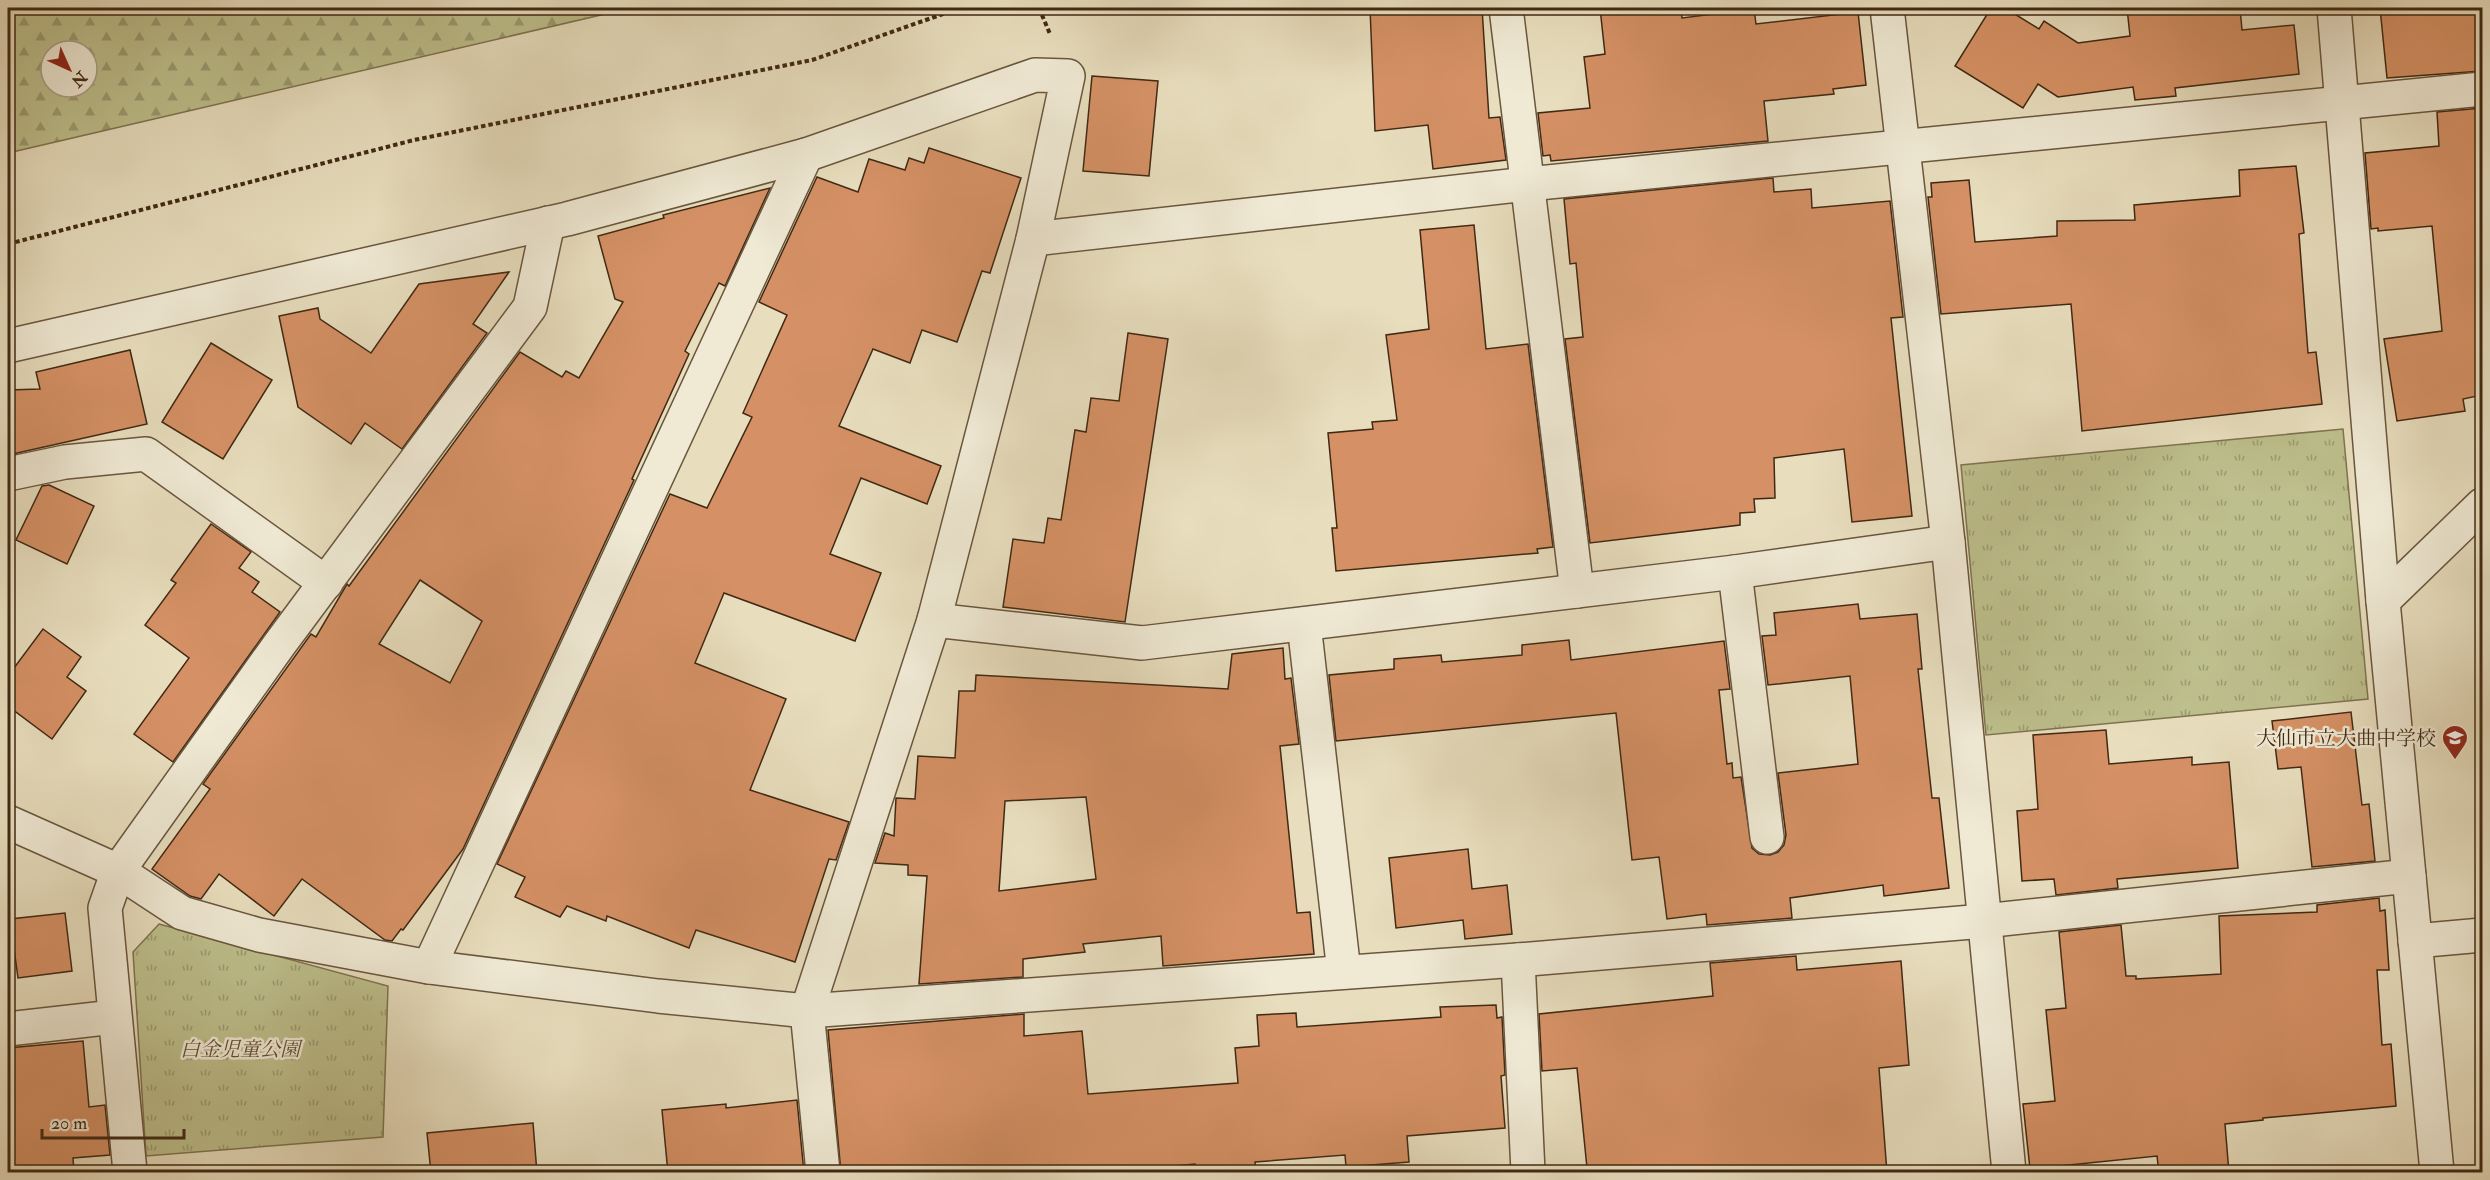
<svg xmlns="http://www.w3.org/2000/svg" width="2490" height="1180" font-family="'IM FELL Double Pica','Noto Serif JP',serif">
  <defs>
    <pattern id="forest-firs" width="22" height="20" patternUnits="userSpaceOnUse" patternTransform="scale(1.5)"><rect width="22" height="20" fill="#bdbf8c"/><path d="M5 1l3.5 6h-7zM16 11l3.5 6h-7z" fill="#9b9b71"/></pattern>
    <pattern id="park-tufts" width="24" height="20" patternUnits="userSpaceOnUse" patternTransform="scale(1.5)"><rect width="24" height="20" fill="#bdbf8c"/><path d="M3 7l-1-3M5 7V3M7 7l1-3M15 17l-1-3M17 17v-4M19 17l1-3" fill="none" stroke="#9b9b71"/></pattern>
  </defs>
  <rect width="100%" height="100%" fill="#e8debe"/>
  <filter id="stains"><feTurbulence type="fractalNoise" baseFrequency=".00333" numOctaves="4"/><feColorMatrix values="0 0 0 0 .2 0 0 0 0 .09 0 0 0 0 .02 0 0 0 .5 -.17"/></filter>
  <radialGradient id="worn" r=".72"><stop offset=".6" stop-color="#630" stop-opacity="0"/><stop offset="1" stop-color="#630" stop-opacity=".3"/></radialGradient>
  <path fill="url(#forest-firs)" stroke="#7e7450" stroke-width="1.5" fill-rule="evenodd" d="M8,8H631L8,153ZM51,51H87V87H51Z"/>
  <g fill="url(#park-tufts)" stroke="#7e7450" stroke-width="1.5">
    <polygon points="2343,429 2368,699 1986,735 1961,465"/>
    <polygon points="159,924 388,986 383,1137 146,1156 133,952"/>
  </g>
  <g fill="#d59165" stroke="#402914" stroke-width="1.5" fill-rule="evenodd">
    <polygon points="1370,8 1482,8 1489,118 1500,117 1506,160 1433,169 1428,125 1375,131"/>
    <polygon points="1600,8 1681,8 1682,18 1754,9 1756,24 1858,12 1866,85 1833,89 1834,94 1764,101 1768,141 1551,161 1550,155 1543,156 1538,113 1590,108 1584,57 1605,54"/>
    <polygon points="1991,8 2005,8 2039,29 2044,21 2078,43 2130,36 2127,8 2240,8 2242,30 2294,25 2299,74 2175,88 2176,96 2135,100 2133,87 2058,97 2038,84 2023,108 1955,66"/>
    <polygon points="2380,8 2482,8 2482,71 2387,78"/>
    <polygon points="1092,76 1158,81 1149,176 1083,171"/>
    <polygon points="2482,108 2482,395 2463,399 2465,411 2397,421 2384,339 2442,331 2432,226 2378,231 2378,228 2371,229 2365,153 2439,146 2437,112"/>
    <polygon points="929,148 1021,178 990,273 982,271 957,342 922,330 910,363 873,349 839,426 941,466 927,504 861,478 830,554 881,573 855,641 724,593 695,663 786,699 750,790 849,822 836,860 829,859 795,962 696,930 689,948 607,916 606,921 567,906 560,917 515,897 525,877 497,864 670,494 707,508 752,417 743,413 787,315 759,302 817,177 858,192 869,159 905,170 909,158 924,163"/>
    <polygon points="2296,166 2304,233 2299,234 2308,353 2316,352 2322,404 2082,431 2071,304 1941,314 1928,197 1932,197 1931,183 1969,180 1975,242 2057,236 2057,221 2135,220 2134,205 2240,196 2239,170"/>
    <polygon points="1773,178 1774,192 1811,189 1812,208 1890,201 1903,317 1891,318 1912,516 1852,522 1844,449 1774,458 1775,498 1754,499 1755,512 1740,513 1740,525 1590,543 1565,339 1583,337 1576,263 1570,264 1564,199"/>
    <path d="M770,188L725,286L719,283L685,351L689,354L632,479L634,480L463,849L403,930L401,929L392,941L385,940L302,879L274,916L219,874L201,899L190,896L152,869L210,789L203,784L311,634L316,637L347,584L349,586L520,352L562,377L566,371L579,378L623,302L615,299L598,236L664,218L663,215ZM420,580L482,621L450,683L379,644Z"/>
    <polygon points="1474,225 1486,349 1528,344 1553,547 1537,549 1538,553 1336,571 1332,528 1337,528 1328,433 1373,429 1372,422 1397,420 1386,335 1429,329 1420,230"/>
    <polygon points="509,272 473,324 487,333 402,449 365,423 351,444 298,407 279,316 318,308 320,319 371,353 419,284"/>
    <polygon points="1128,333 1168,339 1125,622 1003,607 1013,539 1044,543 1048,518 1061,520 1075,430 1086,432 1091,398 1119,401"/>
    <polygon points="211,343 272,380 223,459 162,422"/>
    <polygon points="130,350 147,424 8,455 8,390 40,389 36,372"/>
    <polygon points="49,485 94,506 67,564 16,540 42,486"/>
    <polygon points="211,524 251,552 239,568 259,582 252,592 280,612 173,762 134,734 189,658 145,625 176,583 171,580"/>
    <polygon points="1858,604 1860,619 1917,614 1922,669 1918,669 1932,798 1939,798 1949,888 1884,896 1883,885 1790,898 1792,918 1707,925 1706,914 1667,919 1659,857 1632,860 1616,713 1336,741 1329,675 1394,669 1394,659 1441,655 1442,662 1522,655 1522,645 1569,640 1571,660 1724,641 1730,689 1719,690 1727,764 1732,763 1733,778 1741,777 1752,848 1759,854 1770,855 1778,852 1784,845 1786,835 1778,773 1858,764 1850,676 1768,685 1762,636 1776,635 1774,613"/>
    <polygon points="43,629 81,657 67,677 86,691 52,739 8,706 8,676"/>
    <path d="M1283,648L1285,679L1291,678L1299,744L1280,746L1297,913L1310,912L1314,954L1163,966L1161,936L1083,944L1085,952L1023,959V977L919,984L927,876L908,875V865L875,863L885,833L894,836L896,798L915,799L918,756L955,758L959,691H975L976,675L1228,689L1232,654ZM1086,797L1096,879L999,891L1005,801Z"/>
    <polygon points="2351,712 2362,805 2369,804 2375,861 2312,867 2301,767 2278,769 2272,721"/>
    <polygon points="2106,730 2109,764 2192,757 2192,765 2229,762 2238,868 2117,879 2118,888 2056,895 2054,879 2022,881 2017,811 2038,809 2033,735"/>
    <polygon points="1468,849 1472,889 1507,885 1512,934 1465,939 1463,920 1396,928 1389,858"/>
    <polygon points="2379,898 2380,911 2385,910 2389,970 2377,970 2382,1045 2391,1044 2396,1106 2263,1118 2263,1120 2225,1124 2229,1173 2159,1173 2157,1156 2030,1169 2023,1104 2055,1101 2046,1010 2066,1008 2059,932 2121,925 2126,976 2136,976 2136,979 2221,974 2219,916 2317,912 2317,905"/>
    <polygon points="65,913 72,971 18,978 10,919"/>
    <polygon points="1796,956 1797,970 1901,961 1909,1065 1879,1068 1887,1173 1625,1173 1624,1166 1587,1168 1577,1068 1542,1071 1539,1014 1713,996 1710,963"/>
    <polygon points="1496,1005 1497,1018 1502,1017 1505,1075 1501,1076 1505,1128 1407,1136 1409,1162 1346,1167 1345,1155 1255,1162 1256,1173 1196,1173 1195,1164 1096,1173 841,1173 828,1030 1024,1014 1024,1036 1082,1031 1088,1094 1238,1083 1235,1048 1259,1046 1257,1015 1296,1013 1297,1027 1441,1017 1440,1007"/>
    <polygon points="83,1041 89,1107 105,1105 110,1155 73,1158 74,1173 8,1173 8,1048"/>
    <polygon points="797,1100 804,1173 668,1173 662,1110 726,1104 726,1108"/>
    <polygon points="533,1123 537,1173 431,1173 427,1133"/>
  </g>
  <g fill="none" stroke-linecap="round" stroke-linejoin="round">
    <defs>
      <g id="minor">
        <polyline points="1506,8 1577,591"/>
        <polyline points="1887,8 1948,542 2009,1172"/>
        <polyline points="2334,8 2383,601 2437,1172"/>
        <polyline points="1033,239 1528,184 2482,89"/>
        <polyline points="8,346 567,219 806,155 1035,75 1068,76 1033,239 934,620 807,1011 823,1172"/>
        <polyline points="8,474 65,462 146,454 326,583"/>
        <polyline points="1735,572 1767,837"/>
        <polyline points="2383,601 2482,505"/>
        <polyline points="934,620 1142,643 1735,572 1948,542"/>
        <polyline points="1304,624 1344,972"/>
        <polyline points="8,822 118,871 182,913 259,935 429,967 658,996 807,1011 1518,960 1984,921 2409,876"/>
        <polyline points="2415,941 2482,935"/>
        <polyline points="1518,960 1528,1172"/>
        <polyline points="429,967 806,155"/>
        <polyline points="8,1029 114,1017"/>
        <polyline points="130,1172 105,908 118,871 279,645 530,307 548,223"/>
      </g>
    </defs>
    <use href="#minor" stroke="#6a563e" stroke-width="36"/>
    <g stroke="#402914" stroke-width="4" stroke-dasharray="4.5 3" stroke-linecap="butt">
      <polyline points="1039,8 1050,34"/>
      <polyline points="8,244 414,140 812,60 960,8"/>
    </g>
    <use href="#minor" stroke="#f0ead5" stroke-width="33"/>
  </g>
  <defs>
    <symbol id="school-pin" viewBox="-11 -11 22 30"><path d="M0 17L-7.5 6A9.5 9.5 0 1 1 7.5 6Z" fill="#8f2418" stroke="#f0ead5"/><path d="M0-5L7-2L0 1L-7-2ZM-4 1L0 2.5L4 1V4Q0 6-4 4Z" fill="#fff"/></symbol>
  </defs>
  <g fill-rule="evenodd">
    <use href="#school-pin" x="2440" y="723" width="30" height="40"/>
  </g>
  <g text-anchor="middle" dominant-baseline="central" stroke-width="5" stroke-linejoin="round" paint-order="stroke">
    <g font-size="20" fill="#402914" stroke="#f0ead5" text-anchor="end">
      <text x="2436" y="738">大仙市立大曲中学校</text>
    </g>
    <g font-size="20" font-style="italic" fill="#5f4e32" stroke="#f0ead5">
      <text x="240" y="1049">白金児童公園</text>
    </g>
  </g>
  <rect width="2490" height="1180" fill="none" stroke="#e8debe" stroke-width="30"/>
  <rect x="9" y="9" width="2472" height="1162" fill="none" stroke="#402914" stroke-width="3"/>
  <rect x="15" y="15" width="2460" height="1150" fill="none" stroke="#402914" stroke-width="1.5"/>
  <g transform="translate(69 69) rotate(135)"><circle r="28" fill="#f0ead5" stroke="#aa9d88" stroke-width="1.5"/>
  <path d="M0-4.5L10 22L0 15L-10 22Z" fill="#8f2418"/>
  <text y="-9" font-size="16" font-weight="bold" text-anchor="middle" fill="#402914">N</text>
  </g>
  <path d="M42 1129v9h142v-9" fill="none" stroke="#402914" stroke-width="3"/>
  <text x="51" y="1129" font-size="18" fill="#402914" stroke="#f0ead5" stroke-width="4.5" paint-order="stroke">20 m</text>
  <rect width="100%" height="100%" filter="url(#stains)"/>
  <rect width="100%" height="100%" fill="url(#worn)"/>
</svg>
